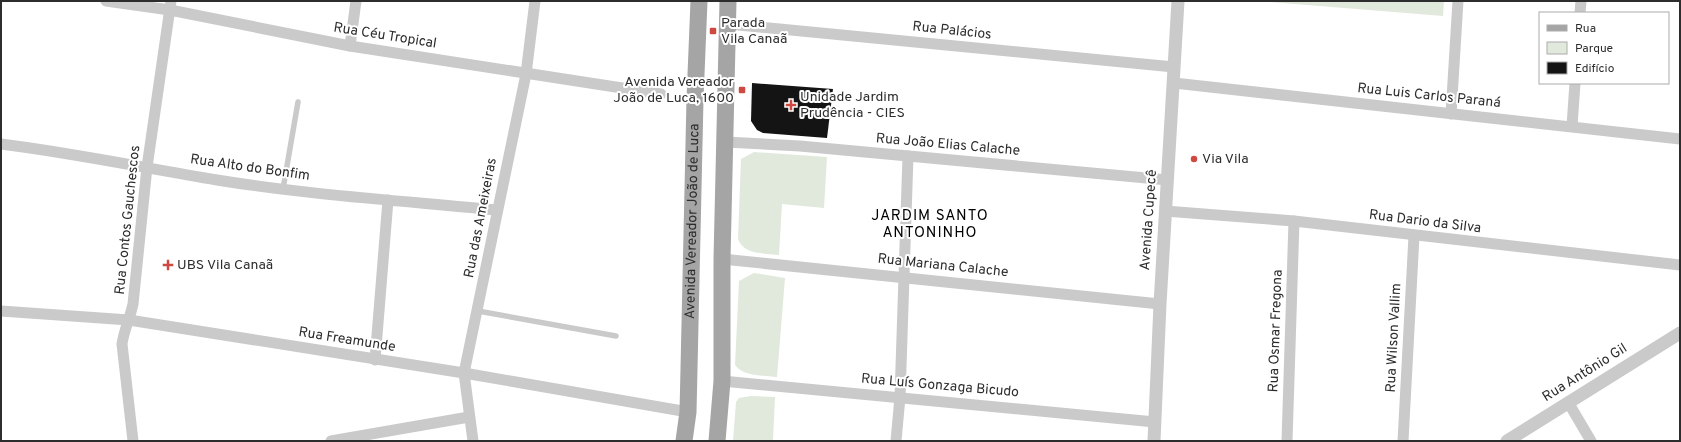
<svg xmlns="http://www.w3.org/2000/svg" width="1681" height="442" font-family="Overpass,sans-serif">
  <rect width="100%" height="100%" fill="#fff"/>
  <g fill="#e1e9dc">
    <polygon points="1259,1 1444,1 1443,16"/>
    <path d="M754,152L827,157L824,208L782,204L779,255C764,253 744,255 738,239L741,159Z"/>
    <path d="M754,273L785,278L777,377C763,375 744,377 735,365L739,281Z"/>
    <polygon points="751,396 775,397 773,441 733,441 736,402 739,398"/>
  </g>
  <polygon fill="#141414" points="752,83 833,89 827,138 763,133 757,130 751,121"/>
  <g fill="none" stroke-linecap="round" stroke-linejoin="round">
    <g stroke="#cacaca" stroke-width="5.5">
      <polyline points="283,189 298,102"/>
      <polyline points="478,311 616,336"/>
    </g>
    <g stroke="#cacaca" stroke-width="11">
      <polyline points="106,1 170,10 350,46 661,94"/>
      <polyline points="1580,13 1581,1"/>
      <polyline points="728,24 1174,67"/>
      <polyline points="350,46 356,1"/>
      <polyline points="1174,83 1680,139"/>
      <polyline points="1451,114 1458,1"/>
      <polyline points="1572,126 1575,83"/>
      <polyline points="726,142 800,146 1168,180"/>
      <path d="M1,144C73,153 145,168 217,180C309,195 404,201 497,210"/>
      <polyline points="1165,211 1294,221 1680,265"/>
      <polyline points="722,259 1160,304"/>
      <polyline points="1,311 129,320 464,373 688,412"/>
      <polyline points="375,360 388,200"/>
      <polyline points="722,381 1155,422"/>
      <polyline points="1568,402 1591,441"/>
      <path d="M133,441L122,344C124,330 130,318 133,304L147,167L171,1"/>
      <polyline points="331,441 469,417"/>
      <polyline points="473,441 464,373 526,74 535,1"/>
      <polyline points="896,441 900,397 908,156"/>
      <polyline points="1287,441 1294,221"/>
      <polyline points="1403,441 1414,236"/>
    </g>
    <g stroke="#cacaca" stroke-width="13">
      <polyline points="1154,441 1160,304 1178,1"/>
      <polyline points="1507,441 1680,333"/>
    </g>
    <g stroke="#a5a5a5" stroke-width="17">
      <path id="s1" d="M684,441L688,412L689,369L695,99L699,1"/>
      <polyline points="717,441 722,381 722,259 728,1"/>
    </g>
  </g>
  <g fill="#cf4943" stroke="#fff" stroke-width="1.5">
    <rect x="709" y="27" width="8" height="8" rx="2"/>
    <rect x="738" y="86" width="8" height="8" rx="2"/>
    <path d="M789 99h4v4h4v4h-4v4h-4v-4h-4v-4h4z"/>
    <circle cx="1194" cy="159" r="4"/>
    <path d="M166 259h4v4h4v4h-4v4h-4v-4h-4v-4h4z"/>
  </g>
  <g text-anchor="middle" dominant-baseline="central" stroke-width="4" stroke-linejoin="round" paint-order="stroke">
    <g font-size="14" fill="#2d2d2d" stroke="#fff" text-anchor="start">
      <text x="721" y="23">Parada<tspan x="721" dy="16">Vila Canaã</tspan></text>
      <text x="734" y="82" text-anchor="end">Avenida Vereador<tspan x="734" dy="16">João de Luca, 1600</tspan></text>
      <text x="800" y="97">Unidade Jardim<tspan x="800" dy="16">Prudência - CIES</tspan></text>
      <text x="1202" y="159">Via Vila</text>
      <text x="177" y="265">UBS Vila Canaã</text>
    </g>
    <g font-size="14" fill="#2d2d2d" stroke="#fff">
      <text transform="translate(952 31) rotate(6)">Rua Palácios</text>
      <text transform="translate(385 36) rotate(9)">Rua Céu Tropical</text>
      <text transform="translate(1429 96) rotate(6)">Rua Luis Carlos Paraná</text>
      <text transform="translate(948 145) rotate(5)">Rua João Elias Calache</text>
      <text transform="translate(250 168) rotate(8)">Rua Alto do Bonfim</text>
      <text transform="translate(481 218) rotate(-79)">Rua das Ameixeiras</text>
      <text transform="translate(128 220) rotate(-84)">Rua Contos Gauchescos</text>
      <text transform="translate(1149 220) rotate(-86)">Avenida Cupecê</text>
      <text stroke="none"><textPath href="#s1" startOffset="220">Avenida Vereador João de Luca</textPath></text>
      <text transform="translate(1425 222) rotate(7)">Rua Dario da Silva</text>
      <text transform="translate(943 266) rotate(6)">Rua Mariana Calache</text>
      <text transform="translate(1276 331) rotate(-88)">Rua Osmar Fregona</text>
      <text transform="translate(1394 338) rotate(-87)">Rua Wilson Vallim</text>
      <text transform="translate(347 340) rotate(9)">Rua Freamunde</text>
      <text transform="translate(1585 373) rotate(-32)">Rua Antônio Gil</text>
      <text transform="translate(940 386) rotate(5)">Rua Luís Gonzaga Bicudo</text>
    </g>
    <g font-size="15" letter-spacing="1" fill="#000" stroke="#fff">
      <text x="930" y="216">JARDIM SANTO<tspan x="930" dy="17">ANTONINHO</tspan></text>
    </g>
  </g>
  <rect width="1681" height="442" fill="none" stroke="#2d2d2d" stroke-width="4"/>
  <rect x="1539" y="12" width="130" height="72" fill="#ffffff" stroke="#ababab"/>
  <rect x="1547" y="25" width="20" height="6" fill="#a5a5a5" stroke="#ababab"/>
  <text x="1575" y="32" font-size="12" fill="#2d2d2d">Rua</text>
  <rect x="1547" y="42" width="20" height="12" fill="#e1e9dc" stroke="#ababab"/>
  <text x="1575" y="52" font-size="12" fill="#2d2d2d">Parque</text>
  <rect x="1547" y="62" width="20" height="12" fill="#141414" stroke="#ababab"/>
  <text x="1575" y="72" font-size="12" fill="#2d2d2d">Edifício</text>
</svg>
